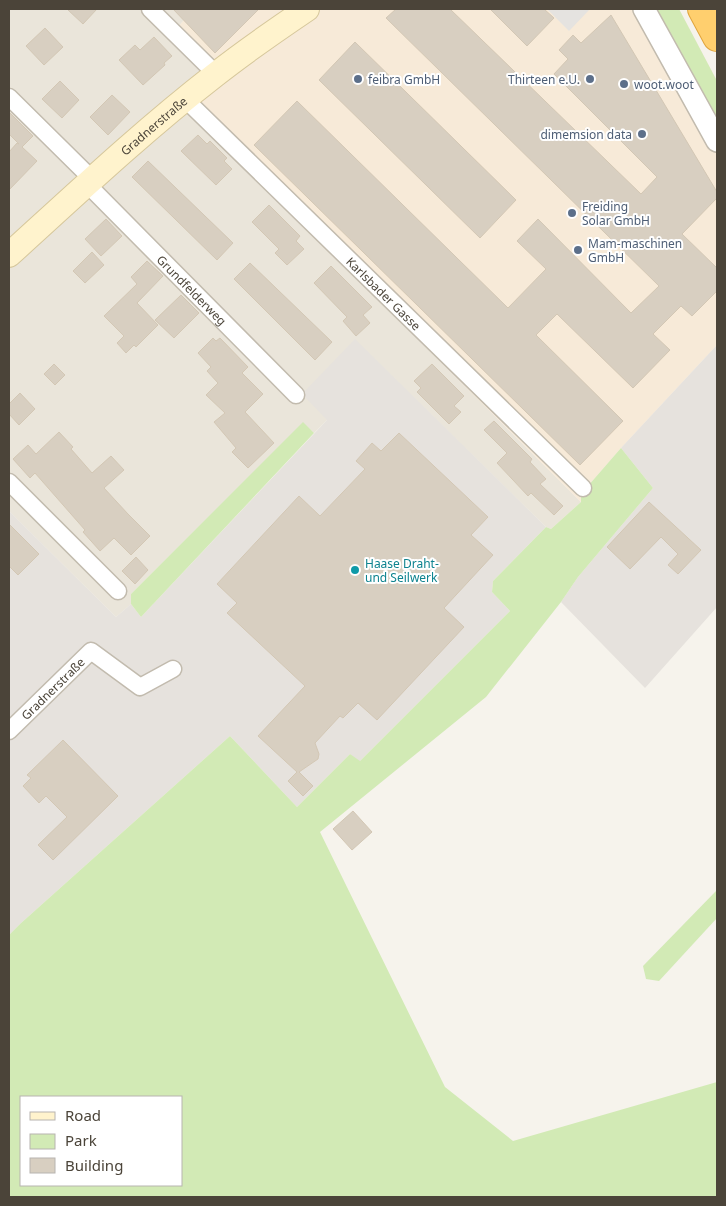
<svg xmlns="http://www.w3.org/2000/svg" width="726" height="1206" font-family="'Noto Sans',sans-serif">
  <rect width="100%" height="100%" fill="#f6f3ec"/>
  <polygon fill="#eae5da" points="9,9 194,9 176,29 213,74 180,102 581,502 551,529 546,527 355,340 327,420 314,433 303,423 131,594 131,604 116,617 9,511"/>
  <polygon fill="#f7ead8" points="194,9 679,9 717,81 717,345 621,448 581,494 581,502 179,101 213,74 176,29"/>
  <g fill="#e6e2dd">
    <polygon points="355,339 546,527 493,581 492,592 510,611 359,762 350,754 297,807 230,736 20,924 9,935 9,511 116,617 131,604 141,617 327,420 302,394"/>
    <polygon points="717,345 717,607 645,688 561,602 578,577 653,488 621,448"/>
  </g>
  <g fill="#d2eab5" fill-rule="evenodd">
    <polygon points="655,9 679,9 717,81 717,125"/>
    <polygon points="303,422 314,433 141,617 131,604 131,594"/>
    <path d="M621,448L653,488L578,577L561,602L486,697L320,832L445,1087L513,1141L717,1082V1197H9V935L20,924L230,736L297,807L350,754L360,761L510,611L492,592L493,581L546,527L551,529L581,502V494ZM21,1097H181V1185H21Z"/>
    <polygon points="717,890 717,918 659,981 646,979 643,966"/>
  </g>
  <polygon fill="#e5e3e0" points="547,9 590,9 569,31"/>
  <g fill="#d8cfc1" stroke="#d3c7b4">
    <polygon points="67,9 97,9 83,24"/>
    <polygon points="173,9 259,9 215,53"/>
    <polygon points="396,9 450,9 641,194 657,177 554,74 568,59 559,50 573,35 581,43 611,15 717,192 717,198 682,234 717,268 717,291 692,316 681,306 653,334 670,350 633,388 557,314 536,335 623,421 580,465 254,145 297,101 508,308 546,269 517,241 538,219 631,313 659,286 386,18"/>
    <polygon points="490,9 544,9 554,18 527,46"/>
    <polygon points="45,28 63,47 44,65 26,46"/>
    <polygon points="154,37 172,56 164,63 165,65 143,85 119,60 135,45 140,50"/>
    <polygon points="355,42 516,200 480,238 319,80"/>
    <polygon points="60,81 79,100 62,118 42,99"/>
    <polygon points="112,95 130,112 108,135 90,117"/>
    <polygon points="9,112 33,136 22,147 37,161 9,190 9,152 17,143 19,144 9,134"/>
    <polygon points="198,135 207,144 210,141 227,158 224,161 232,169 216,185 181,151"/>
    <polygon points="148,161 233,243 217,260 132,177"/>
    <polygon points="269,205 300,236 296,241 304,249 287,265 275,253 279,249 252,222"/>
    <polygon points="106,219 122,236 101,256 85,239"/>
    <polygon points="92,252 104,265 85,283 73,271"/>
    <polygon points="147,261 163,276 137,303 158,325 136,347 134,345 126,353 117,343 124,336 104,316 137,284 131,277"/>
    <polygon points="250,263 332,342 315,360 234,279"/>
    <polygon points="331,266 372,307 363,315 370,323 356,336 343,321 347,317 314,283"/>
    <polygon points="181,295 199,313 174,338 155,320"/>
    <polygon points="213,338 216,341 220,338 248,367 242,373 263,394 245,412 274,443 248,468 232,452 236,448 214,422 225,413 206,395 218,383 207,371 211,367 198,353"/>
    <polygon points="54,364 65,375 55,385 44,374"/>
    <polygon points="432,364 464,396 454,406 461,412 449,424 417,392 421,388 414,381"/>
    <polygon points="20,393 35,409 19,425 9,414 9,404"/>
    <polygon points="494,421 532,459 530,462 546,479 540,484 563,506 554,515 531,493 528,496 497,463 507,453 484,430"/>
    <polygon points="59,432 73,447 71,449 92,473 111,456 124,470 104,488 128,514 150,536 131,555 114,538 100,551 83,532 85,530 35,473 30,478 13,459 28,445 36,454"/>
    <polygon points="399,433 488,517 471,535 493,555 444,608 464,627 377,720 358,703 343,718 340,716 315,743 319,754 318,759 299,772 313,786 303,796 288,781 297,772 258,736 305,686 227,613 237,603 217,584 299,496 320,516 365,469 356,461 372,443 381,451"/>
    <polygon points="649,502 701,550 678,574 668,565 678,554 661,537 630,569 607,547"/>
    <polygon points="9,524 39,554 18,575 9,566"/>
    <polygon points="136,557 148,570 135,584 122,571"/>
    <polygon points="63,740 118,796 53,860 38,845 67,817 46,796 39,803 23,786 31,778 27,775"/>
    <polygon points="353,811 372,832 352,850 333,829"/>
  </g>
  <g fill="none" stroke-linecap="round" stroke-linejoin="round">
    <defs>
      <g id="minor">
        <polyline points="150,9 216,74"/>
        <polyline points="9,97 92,179"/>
        <path id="s1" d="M185,99L583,488"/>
        <path id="s2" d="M87,184L296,395"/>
        <polyline points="9,482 118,591"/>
        <path id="s3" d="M9,731L91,651L140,687L173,669"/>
      </g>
      <polyline id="tertiary" points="644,9 717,141"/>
      <g id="secondary">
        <path id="s4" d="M9,255C76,194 143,131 215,75C244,52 276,30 307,9"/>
      </g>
      <polyline id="motorway" points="702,9 717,37"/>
    </defs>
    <use href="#minor" stroke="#c2bbae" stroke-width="19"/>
    <use href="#tertiary" stroke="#c2bbae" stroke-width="24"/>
    <use href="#secondary" stroke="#d6c79b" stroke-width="26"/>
    <use href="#motorway" stroke="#e0a43c" stroke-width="30"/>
    <use href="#minor" stroke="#fff" stroke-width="16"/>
    <use href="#tertiary" stroke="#fff" stroke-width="21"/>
    <use href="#secondary" stroke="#fff3cd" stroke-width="24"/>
    <use href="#motorway" stroke="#ffcf6e" stroke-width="28"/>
  </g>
  <g fill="#5c6f8a" stroke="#fff" stroke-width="2">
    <circle cx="358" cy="79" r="5"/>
    <circle cx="590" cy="79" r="5"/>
    <circle cx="624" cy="84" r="5"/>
    <circle cx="642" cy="134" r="5"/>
    <circle cx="572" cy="213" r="5"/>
    <circle cx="578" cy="250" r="5"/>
  </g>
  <circle fill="#0f9aa8" stroke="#fff" stroke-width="2" cx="355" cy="570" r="5"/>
  <g text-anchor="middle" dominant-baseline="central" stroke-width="4" stroke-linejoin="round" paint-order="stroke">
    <g font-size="12" fill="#4e5e75" stroke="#fff" text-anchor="start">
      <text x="368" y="79">feibra GmbH</text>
      <text x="580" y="79" text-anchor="end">Thirteen e.U.</text>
      <text x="634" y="84">woot.woot</text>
      <text x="632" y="134" text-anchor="end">dimemsion data</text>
      <text x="582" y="206">Freiding<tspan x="582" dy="14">Solar GmbH</tspan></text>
      <text x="588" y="243">Mam-maschinen<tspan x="588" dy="14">GmbH</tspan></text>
    </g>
    <g font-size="12" fill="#4b4439" stroke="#fff">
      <text stroke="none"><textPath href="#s4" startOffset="194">Gradnerstraße</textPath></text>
      <text stroke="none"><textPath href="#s2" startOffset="149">Grundfelderweg</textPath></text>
      <text stroke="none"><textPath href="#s1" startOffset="278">Karlsbader Gasse</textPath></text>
      <text stroke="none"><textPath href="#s3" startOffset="61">Gradnerstraße</textPath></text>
    </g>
    <g font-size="12" fill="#0d838f" stroke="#fff" text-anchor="start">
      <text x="365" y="563">Haase Draht-<tspan x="365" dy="14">und Seilwerk</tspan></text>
    </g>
  </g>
  <rect width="726" height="1206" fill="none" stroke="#4b4439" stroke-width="20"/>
  <rect x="20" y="1096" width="162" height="90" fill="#ffffff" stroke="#b7b4b0"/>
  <rect x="30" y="1112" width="25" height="8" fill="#fff3cd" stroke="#b7b4b0"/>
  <text x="65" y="1121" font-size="15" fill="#4b4439">Road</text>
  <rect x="30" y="1134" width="25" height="15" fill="#d2eab5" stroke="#b7b4b0"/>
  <text x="65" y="1146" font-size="15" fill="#4b4439">Park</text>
  <rect x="30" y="1158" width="25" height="15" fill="#d8cfc1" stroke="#b7b4b0"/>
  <text x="65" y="1171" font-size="15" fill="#4b4439">Building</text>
</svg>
